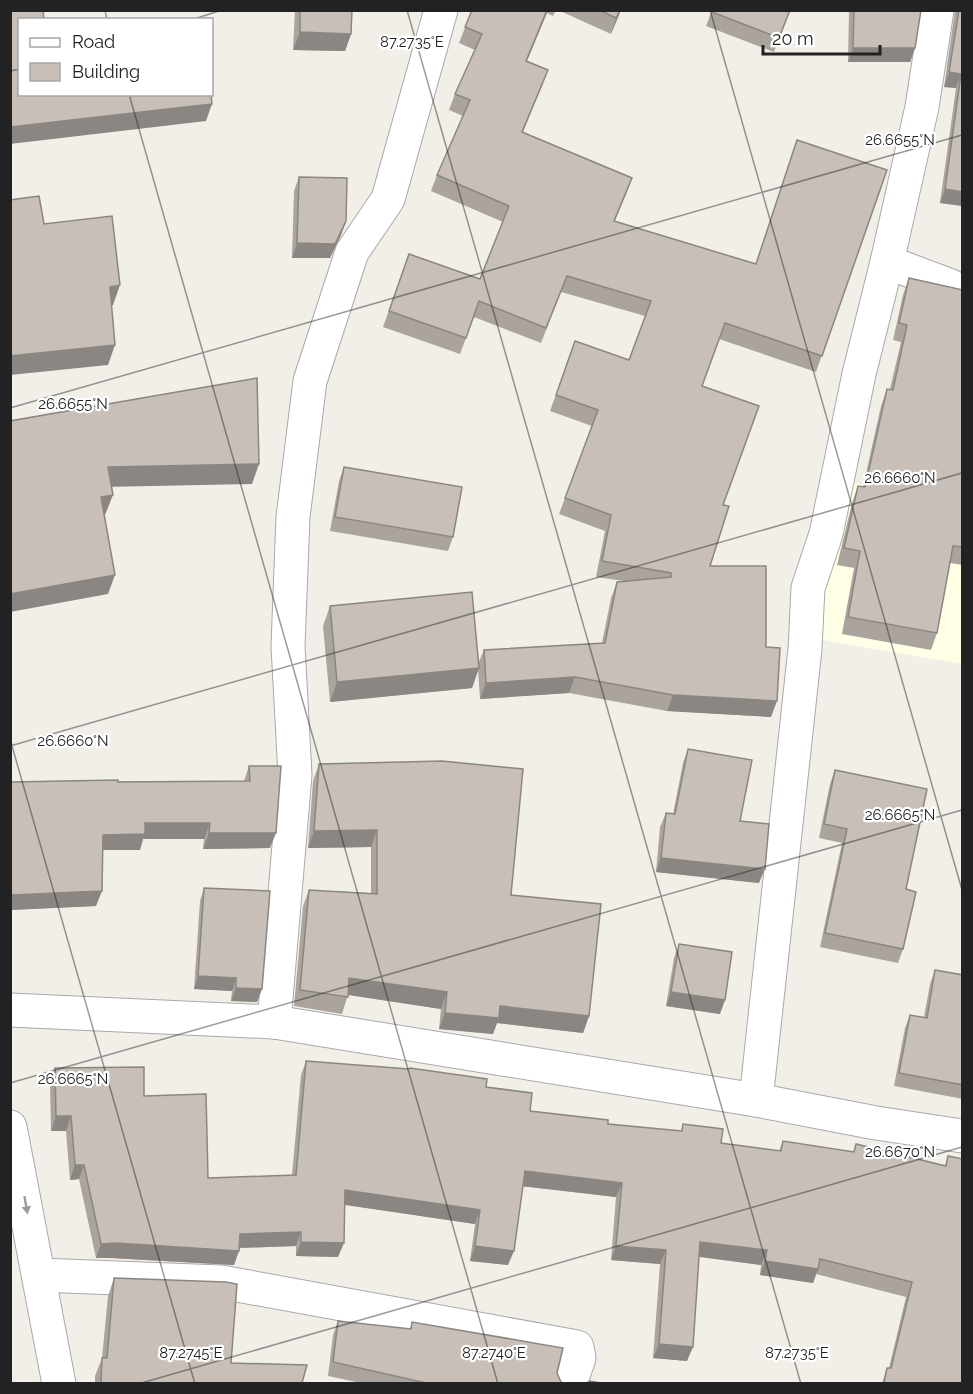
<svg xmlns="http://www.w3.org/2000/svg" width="973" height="1394" font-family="Raleway,sans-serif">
  <rect width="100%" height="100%" fill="#f2efe9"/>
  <polygon fill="#ffffe5" points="836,481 962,499 962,664 810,638"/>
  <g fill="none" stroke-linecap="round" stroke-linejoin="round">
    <defs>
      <g id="street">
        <polyline points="887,262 951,286"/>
        <polyline points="10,1010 274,1022 756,1100 876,1123 962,1136"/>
        <polyline points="274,1022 295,775 288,646 293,517 310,381 352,252 388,199 441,10"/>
        <polyline points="756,1100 805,649 808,588 826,534 859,374 887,262 922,107 937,10"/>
        <polyline points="10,1127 59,1384"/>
        <polyline points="39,1275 221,1282 577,1347 579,1358 570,1384"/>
      </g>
    </defs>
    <use href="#street" stroke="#a9a9a9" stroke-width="35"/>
    <use href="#street" stroke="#fff" stroke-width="33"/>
  </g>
  <g fill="#aba49e">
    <polygon points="295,10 352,10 351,34 345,51 293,50"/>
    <polygon points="472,10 556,10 553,16 547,13 527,61 548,70 523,132 626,194 614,221 756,264 797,140 887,170 816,372 719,339 702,386 723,505 710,566 766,647 771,717 667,711 569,693 480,699 478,670 472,688 330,702 323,626 330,606 478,664 484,650 602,643 611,598 617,582 624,581 596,577 605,531 559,514 592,426 550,411 575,341 629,360 645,316 561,292 541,343 474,317 460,354 383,327 409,254 480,279 503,222 431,191 437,175 463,116 449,110 455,94 475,50 459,43"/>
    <polygon points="558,10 621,10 611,34"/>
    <polygon points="712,10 790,10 774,52 706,26"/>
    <polygon points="849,10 921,10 915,48 910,62 848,62"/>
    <polygon points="955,10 963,10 963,206 940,203 956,88 944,87"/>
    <polygon points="299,177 346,221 341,235 330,258 292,258 294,191"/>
    <polygon points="909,278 963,290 963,565 950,563 937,633 931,650 842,634 854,568 837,565 852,503 858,486 863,487 881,406 887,389 890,389 901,342 893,340 903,295"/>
    <polygon points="344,467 453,537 448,551 330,531 339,481"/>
    <polygon points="688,749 740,821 759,883 656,872 660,827 666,813 673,814 683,763"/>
    <polygon points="319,764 511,895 589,1016 583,1033 497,1023 493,1034 439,1029 441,1009 348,995 342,1014 294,1006 303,906 309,890 371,893 371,847 308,848 313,781"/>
    <polygon points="249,766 270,848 203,849 204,839 143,839 140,850 102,850 96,906 10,910 10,782 244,781"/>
    <polygon points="835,770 906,889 903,949 898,963 820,947 842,843 819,838 830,784"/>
    <polygon points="204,888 262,989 257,1002 231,1001 232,991 194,989 200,901"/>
    <polygon points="679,944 720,1014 666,1006 674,958"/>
    <polygon points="935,970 963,975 963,1099 894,1086 905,1028 910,1015 924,1017 930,984"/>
    <polygon points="306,1061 486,1087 530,1111 608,1124 681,1131 683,1124 721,1143 779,1151 783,1141 853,1152 856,1144 945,1166 948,1156 963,1383 882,1383 887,1368 889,1368 906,1297 816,1274 813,1283 760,1275 761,1265 699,1257 687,1361 653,1358 660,1264 611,1260 616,1197 523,1186 508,1265 470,1261 475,1224 345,1205 338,1257 296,1256 296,1246 239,1248 234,1265 111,1258 96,1258 79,1179 70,1180 66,1131 51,1131 50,1082 55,1068 144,1096 208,1178 292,1175 301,1075"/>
    <polygon points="114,1278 231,1363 302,1383 95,1383 95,1376 102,1358 108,1296"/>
    <polygon points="338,1321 410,1329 412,1322 557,1373 561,1382 563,1383 361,1383 328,1376 333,1335"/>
  </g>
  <g fill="#8b8681">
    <polygon points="547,10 548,10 520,77 526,61"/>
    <polygon points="620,10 621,10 611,34 616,18"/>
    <polygon points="300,32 351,34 345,51 293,50"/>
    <polygon points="853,48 915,48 910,62 848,62"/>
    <polygon points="548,70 542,86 516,147 522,132"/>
    <polygon points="949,72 961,74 956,88 944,87"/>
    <polygon points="212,104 206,121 10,144 10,127"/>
    <polygon points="632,178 626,194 608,237 614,221"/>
    <polygon points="945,189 963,192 963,206 940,203"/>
    <polygon points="346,221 341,235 330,258 292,258 297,243"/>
    <polygon points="120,285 113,305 103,306 110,287"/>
    <polygon points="115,345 108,365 10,375 10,356"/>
    <polygon points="259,464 252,484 101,487 108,467"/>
    <polygon points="113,495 105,515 94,517 101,497"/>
    <polygon points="115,575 108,594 10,612 10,594"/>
    <polygon points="479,668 472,688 330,702 337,682"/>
    <polygon points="575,677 569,693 480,699 486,683"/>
    <polygon points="673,695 777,701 771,717 667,711"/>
    <polygon points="145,823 210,823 204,839 143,839 140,850 97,850 103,835"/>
    <polygon points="377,830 371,847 308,848 314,831"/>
    <polygon points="209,833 276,833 270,848 203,849"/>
    <polygon points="661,858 765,869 759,883 656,872"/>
    <polygon points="102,891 96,906 10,910 11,895"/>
    <polygon points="198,976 236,978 232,991 194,989"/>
    <polygon points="349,978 447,992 441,1009 343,994"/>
    <polygon points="236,988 262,989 257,1002 231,1001"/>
    <polygon points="671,992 725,1000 720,1014 666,1006"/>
    <polygon points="500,1006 589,1016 583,1033 497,1023 493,1034 439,1029 445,1013"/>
    <polygon points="56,1116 71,1116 66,1131 51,1131"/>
    <polygon points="75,1165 84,1165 79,1179 70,1180"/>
    <polygon points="525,1171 622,1183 616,1197 520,1186"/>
    <polygon points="345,1190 480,1210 475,1224 340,1204"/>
    <polygon points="301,1232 296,1246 235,1248 240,1234"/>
    <polygon points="301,1242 344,1243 338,1257 296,1256"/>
    <polygon points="700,1242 767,1250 761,1265 695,1256"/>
    <polygon points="116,1243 239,1251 234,1265 111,1258 96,1258 101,1244"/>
    <polygon points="475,1246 514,1251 508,1265 470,1261"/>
    <polygon points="616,1246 666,1250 660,1264 611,1260"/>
    <polygon points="765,1261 818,1269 813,1283 760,1275"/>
    <polygon points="659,1344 693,1347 687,1361 653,1358"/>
  </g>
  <g fill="#c7bfb8" stroke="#8b8681" stroke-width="1.5">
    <polygon points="10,10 43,10 44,20 20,20 20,94 211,94 212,104 10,127"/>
    <polygon points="300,10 352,10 351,34 300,32"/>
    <polygon points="472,10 547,10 526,61 548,70 522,132 632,178 614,221 756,264 797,140 887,170 822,356 725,323 702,386 759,406 723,505 729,506 710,566 766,566 766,647 780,648 777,701 673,695 575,677 486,683 484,650 605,643 617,582 671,577 671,573 602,561 611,515 565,498 598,410 556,395 575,341 629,360 651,301 567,276 546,328 479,301 466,338 389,311 409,254 480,279 509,206 437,175 470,100 455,94 482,34 465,27"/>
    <polygon points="599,10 620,10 616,18"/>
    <polygon points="712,10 790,10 779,38 712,12"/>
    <polygon points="854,10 921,10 915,48 853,48"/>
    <polygon points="959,10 963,10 963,192 945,189 961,74 949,72"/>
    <polygon points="299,177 347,178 346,221 335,244 297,243"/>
    <polygon points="39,196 44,224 112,216 120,285 110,287 115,345 10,356 10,200"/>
    <polygon points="909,278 963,290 963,547 953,546 937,633 848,617 860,551 844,548 858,486 865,487 887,389 893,390 907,325 899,323"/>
    <polygon points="257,378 259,464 108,467 113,495 101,497 115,575 10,594 10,421"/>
    <polygon points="344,467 462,487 453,537 335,517"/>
    <polygon points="472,592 479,668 337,682 330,606"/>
    <polygon points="688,749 752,760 740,821 769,824 765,869 661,858 666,813 675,814"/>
    <polygon points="442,761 523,769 511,895 601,904 589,1016 500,1006 499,1018 445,1013 447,992 349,978 348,997 300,990 309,890 377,894 377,830 314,831 319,764"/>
    <polygon points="249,766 281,766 276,833 209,833 210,823 145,823 145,834 103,835 102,891 11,895 10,782 118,780 118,782 250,781"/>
    <polygon points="835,770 927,789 906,889 916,892 903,949 825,933 847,829 824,824"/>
    <polygon points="204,888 270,891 262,989 236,988 236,978 198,976"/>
    <polygon points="679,944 732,952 725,1000 671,992"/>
    <polygon points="935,970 963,975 963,1085 899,1073 910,1015 927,1018"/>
    <polygon points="306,1061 409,1069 410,1068 487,1079 486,1087 532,1093 530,1111 608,1120 608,1124 682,1131 683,1124 723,1129 721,1143 781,1151 783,1141 854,1152 856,1144 946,1166 948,1156 963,1159 963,1383 884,1383 887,1368 891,1368 912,1282 820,1259 818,1269 765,1261 767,1250 700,1242 693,1347 659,1344 666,1250 616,1246 622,1183 525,1171 514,1251 475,1246 480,1210 345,1190 344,1243 301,1242 301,1232 240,1234 239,1251 116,1243 101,1244 84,1165 75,1165 71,1116 56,1116 55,1068 144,1067 144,1096 206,1094 208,1178 296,1175"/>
    <polygon points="114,1278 226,1282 237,1284 231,1363 307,1365 302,1383 101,1383 102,1358 107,1358"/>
    <polygon points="338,1321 411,1329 412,1322 563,1348 557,1373 561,1382 563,1383 426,1383 333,1362"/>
    <polygon points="590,1381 601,1383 586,1383"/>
  </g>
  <defs><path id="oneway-solid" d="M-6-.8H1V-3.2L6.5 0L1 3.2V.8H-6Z" transform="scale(1.5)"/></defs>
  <use fill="#9c9c9c" href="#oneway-solid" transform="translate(26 1205) rotate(80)"/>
  <path fill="none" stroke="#222" stroke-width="1.5" stroke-opacity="0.45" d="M105,10L107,20M407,10L801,1384M710,10L962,890M191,20L222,10M10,71L20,69M129,94L498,1384M10,408L962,135M10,739L195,1384M10,746L962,473M10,1083L962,810M138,1384L962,1147"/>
  <g font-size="15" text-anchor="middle" fill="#222" stroke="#fff" stroke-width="4.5" stroke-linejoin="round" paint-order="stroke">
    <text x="412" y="47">87.2735°E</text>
    <text x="900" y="145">26.6655°N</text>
    <text x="73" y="409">26.6655°N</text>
    <text x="900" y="483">26.6660°N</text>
    <text x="73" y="746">26.6660°N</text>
    <text x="900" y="820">26.6665°N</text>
    <text x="73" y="1084">26.6665°N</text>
    <text x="900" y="1157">26.6670°N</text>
    <text x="191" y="1358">87.2745°E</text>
    <text x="494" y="1358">87.2740°E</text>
    <text x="797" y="1358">87.2735°E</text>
  </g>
  <rect width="973" height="1394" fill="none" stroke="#222222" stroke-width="24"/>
  <rect x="18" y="18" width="195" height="78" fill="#ffffff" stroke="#a7a7a7" stroke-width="1.5"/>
  <rect x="30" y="38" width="30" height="9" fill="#ffffff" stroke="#a7a7a7" stroke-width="1.5"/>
  <text x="72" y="48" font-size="18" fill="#222222">Road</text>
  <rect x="30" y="63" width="30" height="18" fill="#c7bfb8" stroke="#a7a7a7" stroke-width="1.5"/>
  <text x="72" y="78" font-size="18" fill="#222222">Building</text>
  <path d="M763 45v9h117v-9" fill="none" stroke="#222222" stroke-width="3"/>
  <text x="772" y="45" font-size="18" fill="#222222" stroke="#ffffff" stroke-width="4.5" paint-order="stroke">20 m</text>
</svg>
